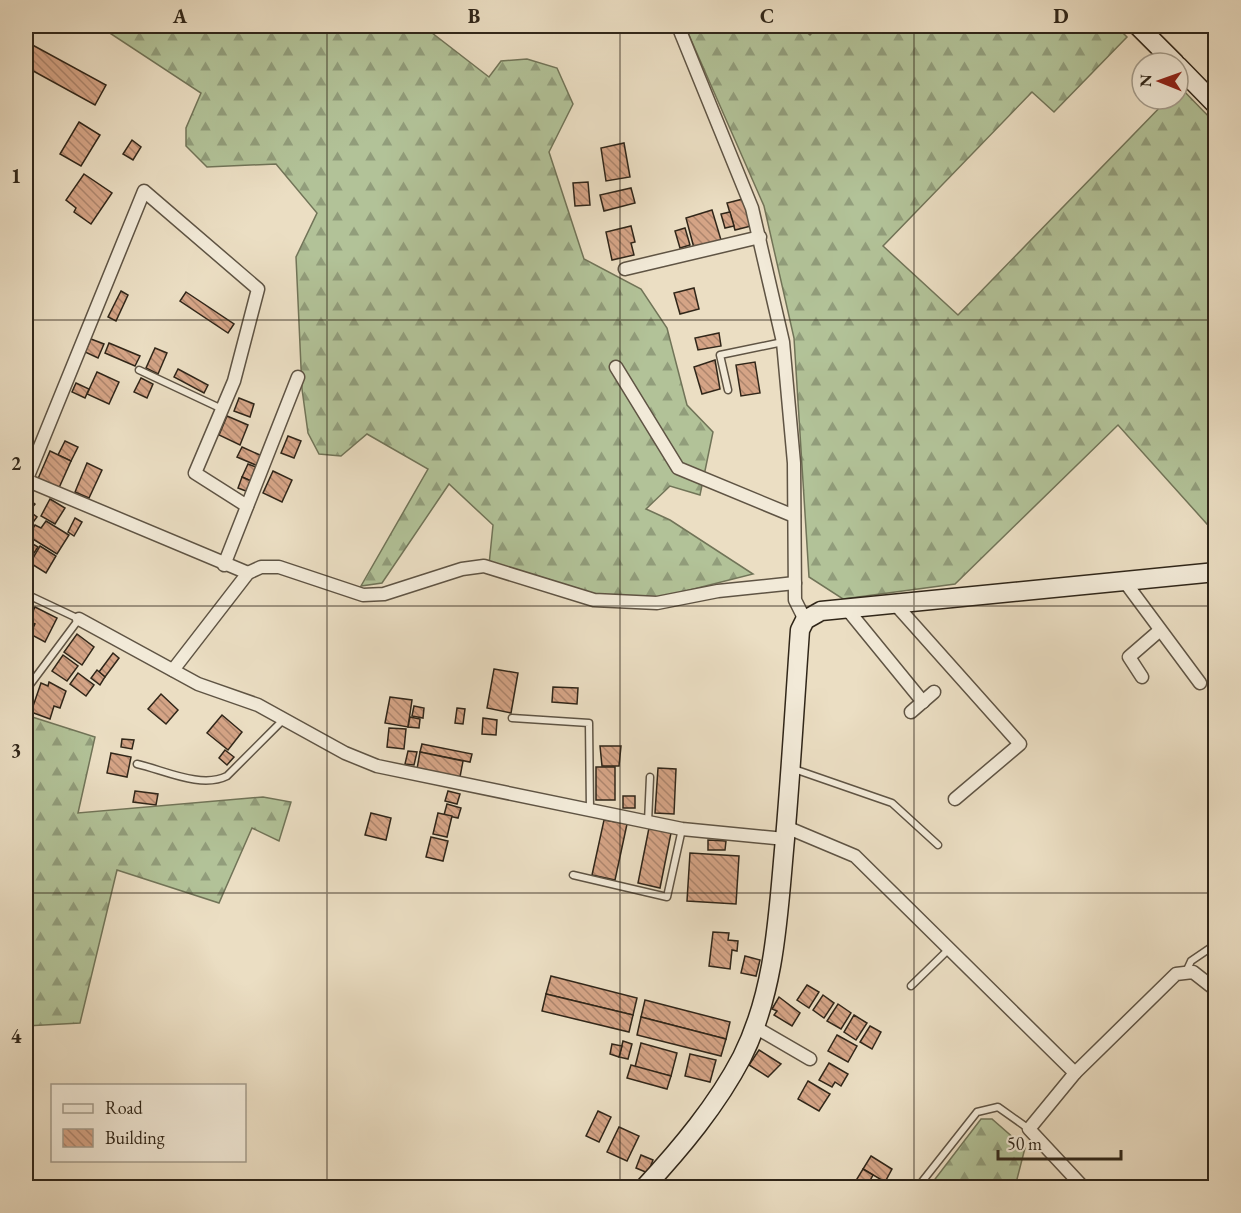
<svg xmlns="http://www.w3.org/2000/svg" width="1241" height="1213" font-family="'EB Garamond',serif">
  <defs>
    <pattern id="forest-firs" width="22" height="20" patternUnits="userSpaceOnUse" patternTransform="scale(1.5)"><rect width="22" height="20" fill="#b2c298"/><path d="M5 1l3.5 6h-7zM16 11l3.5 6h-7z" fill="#919d7b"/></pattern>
    <pattern id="building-back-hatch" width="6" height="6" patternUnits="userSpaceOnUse" patternTransform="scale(1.5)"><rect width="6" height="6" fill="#d5a486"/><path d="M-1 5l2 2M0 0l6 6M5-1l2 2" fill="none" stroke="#ad856d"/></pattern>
  </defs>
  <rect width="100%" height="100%" fill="#ebdec3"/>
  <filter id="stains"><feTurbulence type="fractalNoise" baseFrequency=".00333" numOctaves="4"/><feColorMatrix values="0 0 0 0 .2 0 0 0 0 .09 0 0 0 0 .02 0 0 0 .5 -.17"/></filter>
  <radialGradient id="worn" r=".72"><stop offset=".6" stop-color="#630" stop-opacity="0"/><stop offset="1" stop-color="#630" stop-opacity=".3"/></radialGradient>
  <g fill="url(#forest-firs)" stroke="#717458" stroke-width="1.5">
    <polygon points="99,26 423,26 489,77 501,61 527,59 557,68 573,104 549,152 584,259 641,289 667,328 687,405 713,432 700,495 670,486 646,509 670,520 753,574 658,598 595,597 489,565 493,525 449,484 382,583 361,586 428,469 367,434 341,456 319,454 308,433 302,389 296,257 317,213 276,164 207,167 186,146 186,128 201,93"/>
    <polygon points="685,26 799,26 810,35 819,26 1116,26 1127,37 1054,112 1032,92 883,246 958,315 1168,99 1178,99 1180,87 1215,123 1215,533 1118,425 955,584 843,599 809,577 794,338 764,206"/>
    <polygon points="26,715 95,737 78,813 263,797 291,802 279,841 252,828 219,903 117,870 80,1023 26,1026"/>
    <polygon points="981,1119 992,1119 1025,1148 1015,1187 929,1187"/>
  </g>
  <g fill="url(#building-back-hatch)" stroke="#302619" stroke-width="1.5">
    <polygon points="27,42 106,85 95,105 26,67"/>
    <polygon points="79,122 100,135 81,166 60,154"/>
    <polygon points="132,140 141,147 133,160 123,154"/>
    <polygon points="624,143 630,177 606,181 601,148"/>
    <polygon points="84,174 112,193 91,224 74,212 76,208 66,200"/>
    <polygon points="588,182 590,205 575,206 573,183"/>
    <polygon points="631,188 635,203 604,211 600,195"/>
    <polygon points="743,199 751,226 735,230 727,203"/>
    <polygon points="712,210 721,240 694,248 686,218"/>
    <polygon points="730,212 734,226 725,228 721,214"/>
    <polygon points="631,226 635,242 631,243 634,255 612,260 606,232"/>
    <polygon points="685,228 690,245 680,248 675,231"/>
    <polygon points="694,288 699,309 680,314 674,293"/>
    <polygon points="121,291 128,295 116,321 108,317"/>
    <polygon points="186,292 234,324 228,333 180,301"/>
    <polygon points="719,333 721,346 698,350 695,338"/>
    <polygon points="91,339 104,344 98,358 85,352"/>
    <polygon points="109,343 140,356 135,366 105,353"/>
    <polygon points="155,348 167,353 158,374 146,368"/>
    <polygon points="715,360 720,389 702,394 694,367"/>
    <polygon points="755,362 760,393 741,396 736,365"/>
    <polygon points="178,369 208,385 204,393 174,377"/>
    <polygon points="97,372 119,382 109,404 87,394"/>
    <polygon points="141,378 153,384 147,398 134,392"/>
    <polygon points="76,383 89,389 85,398 72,392"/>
    <polygon points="239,398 254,404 250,417 234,411"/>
    <polygon points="227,416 248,425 240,445 219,435"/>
    <polygon points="288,436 301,441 294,458 281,453"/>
    <polygon points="65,441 78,447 71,461 58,455"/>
    <polygon points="242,447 262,456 258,466 237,457"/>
    <polygon points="50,451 71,461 58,490 37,481"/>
    <polygon points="87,463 102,470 89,498 75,492"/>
    <polygon points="248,464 256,467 251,481 242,477"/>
    <polygon points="273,471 292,480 282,502 263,493"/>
    <polygon points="242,477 251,481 246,491 238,488"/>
    <polygon points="26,497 35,504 29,511 37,517 28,529 26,527"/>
    <polygon points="50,499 65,508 55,524 41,516"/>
    <polygon points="75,518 82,522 74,536 68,532"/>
    <polygon points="46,521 69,535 57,554 28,536 35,525 41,528"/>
    <polygon points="26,540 38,547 30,559 26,557"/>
    <polygon points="40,546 56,556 46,573 30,563"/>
    <polygon points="35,607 57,618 45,642 30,634 35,624 28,621"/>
    <polygon points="77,634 94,647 82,665 64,652"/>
    <polygon points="113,653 119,658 105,677 99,672"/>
    <polygon points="63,655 78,666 67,681 52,671"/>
    <polygon points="494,669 518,673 511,713 487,708"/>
    <polygon points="97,670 105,677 100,685 91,678"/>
    <polygon points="78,673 94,685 86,696 70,684"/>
    <polygon points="49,682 66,691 60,708 54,706 50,719 31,712 41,683 48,686"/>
    <polygon points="553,687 578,688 577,704 552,702"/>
    <polygon points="161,694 178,710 166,724 148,709"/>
    <polygon points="390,697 412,700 408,727 385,723"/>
    <polygon points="414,706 424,708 423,718 412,716"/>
    <polygon points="457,708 465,709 463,724 455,723"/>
    <polygon points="222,715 242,732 228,750 207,733"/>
    <polygon points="410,717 420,719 419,728 408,727"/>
    <polygon points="483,718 497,720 496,735 482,734"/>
    <polygon points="389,728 406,729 404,749 387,747"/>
    <polygon points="122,739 134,740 132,749 121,747"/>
    <polygon points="422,744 472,754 470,762 420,752"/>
    <polygon points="600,746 621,746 619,766 602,766"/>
    <polygon points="225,750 234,757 227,765 219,758"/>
    <polygon points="408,751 417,752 414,765 405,764"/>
    <polygon points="420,752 463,761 460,777 417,769"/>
    <polygon points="111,753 131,757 127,777 107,773"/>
    <rect x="596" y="767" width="19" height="33"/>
    <polygon points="658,768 676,769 674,814 655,813"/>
    <polygon points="135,791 158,794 156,805 133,802"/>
    <polygon points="448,791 460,794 457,804 445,801"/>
    <rect x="623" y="796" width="12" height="12"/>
    <polygon points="447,804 461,808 458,818 444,815"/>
    <polygon points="371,813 391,818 386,840 365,835"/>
    <polygon points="438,813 452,816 447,837 433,834"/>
    <polygon points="604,820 627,824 615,880 592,875"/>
    <polygon points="649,828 671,833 660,888 638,883"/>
    <polygon points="431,837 448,841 443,861 426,857"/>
    <polygon points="708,840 726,841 725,850 708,850"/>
    <polygon points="690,853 739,856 736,904 687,901"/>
    <polygon points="713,932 729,933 728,940 738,941 737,951 732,950 730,969 709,966"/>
    <polygon points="745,956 760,960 756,976 741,973"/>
    <polygon points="551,976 637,998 633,1015 546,994"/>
    <polygon points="807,985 819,992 809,1008 797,1000"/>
    <polygon points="546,994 633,1015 629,1032 542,1011"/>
    <polygon points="823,995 834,1003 824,1018 813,1010"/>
    <polygon points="779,997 800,1013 792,1026 774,1015 777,1011 772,1009"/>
    <polygon points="645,1000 730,1022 726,1039 641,1017"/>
    <polygon points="838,1004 851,1013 841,1029 827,1021"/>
    <polygon points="854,1015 867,1023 856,1040 844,1032"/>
    <polygon points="641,1017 726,1039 721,1056 637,1035"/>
    <polygon points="870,1026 881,1032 872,1049 860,1042"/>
    <polygon points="837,1035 857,1046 848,1062 828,1051"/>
    <polygon points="623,1041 632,1044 628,1059 619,1057"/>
    <polygon points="641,1043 677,1053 671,1076 635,1067"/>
    <polygon points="612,1044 622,1046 619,1057 610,1054"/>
    <polygon points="759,1050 781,1064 768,1077 749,1065"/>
    <polygon points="690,1054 716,1060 710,1082 685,1076"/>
    <polygon points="829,1063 848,1074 841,1086 835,1082 832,1087 819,1080"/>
    <polygon points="631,1065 671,1076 667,1089 627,1078"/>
    <polygon points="808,1081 830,1094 819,1111 798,1099"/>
    <polygon points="598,1111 611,1117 599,1142 586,1136"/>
    <polygon points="619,1127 639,1136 627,1161 607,1152"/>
    <polygon points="641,1155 653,1160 648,1173 636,1168"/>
    <polygon points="871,1156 892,1169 885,1182 863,1169"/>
    <polygon points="863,1169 873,1175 866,1188 852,1187"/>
  </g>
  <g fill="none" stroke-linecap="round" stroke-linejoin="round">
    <defs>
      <g id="lane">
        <polyline points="139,370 222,409"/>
        <polyline points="728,390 720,355 783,342"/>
        <polyline points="26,594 79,619 26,690"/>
        <polyline points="512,718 589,723 590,810"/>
        <path d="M137,764C164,770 201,789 227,776L283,720"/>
        <polyline points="794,769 892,803 938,845"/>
        <polyline points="648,822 650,777"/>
        <polyline points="573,875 667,897 682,829"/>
        <polyline points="1186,972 1191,961 1216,944"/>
        <polyline points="911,986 949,949"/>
        <polyline points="871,1184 878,1188"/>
        <polyline points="917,1188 977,1112 998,1107 1029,1129"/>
      </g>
      <g id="street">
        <polyline points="678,26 752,208 783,342 794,463 795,600 805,620"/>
        <polyline points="625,269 760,237"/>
        <polyline points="616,367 678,468 794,516"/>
        <polyline points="26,480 248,573"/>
        <polyline points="26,481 144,191 258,289 234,381 195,473 247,506"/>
        <polyline points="224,565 298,377"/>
        <polyline points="1125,582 1200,683"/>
        <polyline points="896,605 1020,744 955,799"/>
        <polyline points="847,609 923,702"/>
        <polyline points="79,619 198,684 258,705 345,753 377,766 682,829 785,839"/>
        <polyline points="173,670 248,573 261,567 279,567 363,595 384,594 462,569 484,566 594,600 657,603 718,591 795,583"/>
        <polyline points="1142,677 1129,657 1159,631"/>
        <polyline points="911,712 934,692"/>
        <polyline points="786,827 855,856 1075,1073"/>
        <polyline points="755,1027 810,1059"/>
        <polyline points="1084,1188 1029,1129 1075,1073 1176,974 1193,972 1216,990"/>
      </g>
      <g id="secondary">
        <polyline points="1138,26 1175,63"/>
        <polyline points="1178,66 1216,105"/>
        <path d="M644,1188C681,1148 717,1105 742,1057C776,989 778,913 785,839C791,770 795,700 800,630L805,620L821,611L1216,572"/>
      </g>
    </defs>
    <use href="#lane" stroke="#5f5444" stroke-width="9"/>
    <use href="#street" stroke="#5f5444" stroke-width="15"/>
    <use href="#secondary" stroke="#302619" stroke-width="21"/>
    <use href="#lane" stroke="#f2ead8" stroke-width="6"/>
    <use href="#street" stroke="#f2ead8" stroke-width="12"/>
    <use href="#secondary" stroke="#f2ead8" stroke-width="18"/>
  </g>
  <path fill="none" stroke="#302619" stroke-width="1.5" stroke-opacity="0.55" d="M327,26V1188M620,26V1188M914,26V1188M26,320H1216M26,606H1216M26,893H1216"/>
  <rect width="1241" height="1213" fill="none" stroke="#ebdec3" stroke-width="66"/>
  <rect x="51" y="1084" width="195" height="78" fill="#f2ead8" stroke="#a49c8c" stroke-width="1.5"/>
  <rect x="63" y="1104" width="30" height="9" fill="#f2ead8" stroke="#a49c8c" stroke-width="1.5"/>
  <text x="105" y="1114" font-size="18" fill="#302619">Road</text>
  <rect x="63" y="1129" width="30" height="18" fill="url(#building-back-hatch)" stroke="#a49c8c" stroke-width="1.5"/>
  <text x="105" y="1144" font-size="18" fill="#302619">Building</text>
  <g transform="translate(1160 81) rotate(271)"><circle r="28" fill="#f2ead8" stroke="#a49c8c" stroke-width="1.5"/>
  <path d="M0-4.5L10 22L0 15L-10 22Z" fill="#8f2418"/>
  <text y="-9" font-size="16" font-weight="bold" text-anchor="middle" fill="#302619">N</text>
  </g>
  <path d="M998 1150v9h123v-9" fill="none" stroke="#302619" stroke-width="3"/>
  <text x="1007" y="1150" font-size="18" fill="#302619" stroke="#f2ead8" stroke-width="4.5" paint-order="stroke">50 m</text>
  <rect x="33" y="33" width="1175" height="1147" fill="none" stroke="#302619" stroke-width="2"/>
  <g font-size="20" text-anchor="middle" font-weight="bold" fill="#302619">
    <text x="180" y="23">A</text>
    <text x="474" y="23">B</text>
    <text x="767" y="23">C</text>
    <text x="1061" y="23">D</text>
    <text x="16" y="183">1</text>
    <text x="16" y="470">2</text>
    <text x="16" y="757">3</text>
    <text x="16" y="1043">4</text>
  </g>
  <rect width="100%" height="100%" filter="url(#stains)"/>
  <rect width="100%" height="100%" fill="url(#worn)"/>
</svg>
